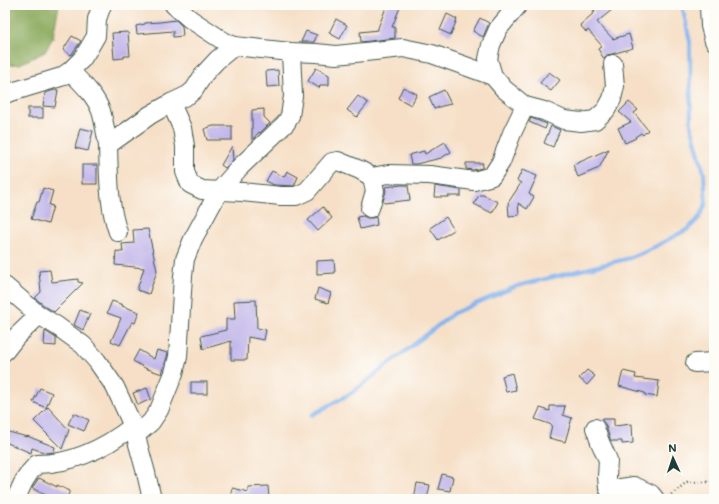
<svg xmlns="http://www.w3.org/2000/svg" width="719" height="504" font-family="Mali,sans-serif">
  <rect width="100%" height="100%" fill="#fdfcf7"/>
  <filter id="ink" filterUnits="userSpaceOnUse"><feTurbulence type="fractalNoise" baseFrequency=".025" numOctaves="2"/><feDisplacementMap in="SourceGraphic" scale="8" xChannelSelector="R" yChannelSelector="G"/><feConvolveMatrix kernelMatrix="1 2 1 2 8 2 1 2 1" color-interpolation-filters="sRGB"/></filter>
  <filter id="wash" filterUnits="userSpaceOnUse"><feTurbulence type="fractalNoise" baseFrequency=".012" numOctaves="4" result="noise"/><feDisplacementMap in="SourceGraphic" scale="16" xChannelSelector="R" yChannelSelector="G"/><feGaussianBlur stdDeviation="0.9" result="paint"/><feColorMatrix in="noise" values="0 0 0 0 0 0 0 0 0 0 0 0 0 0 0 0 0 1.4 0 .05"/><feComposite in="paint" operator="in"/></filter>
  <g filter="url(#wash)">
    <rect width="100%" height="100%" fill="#f6dfc6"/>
    <polygon fill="#8cab5e" stroke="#567449" points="5,5 59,5 53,37 45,52 20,64 5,65"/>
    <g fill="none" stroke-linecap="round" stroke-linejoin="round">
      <polyline stroke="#82b2ed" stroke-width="4" points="312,415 353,392 454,313 517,286 630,258 647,251 688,229 699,218 706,204 704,173 691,125 690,42 682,5"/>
    </g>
    <g id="blocks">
      <g fill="#c1b6ea">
        <polygon points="387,5 401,5 392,27 395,27 395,38 361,42 360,32 378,30 378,28"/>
        <polygon points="588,5 618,5 597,22 613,39 629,34 633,48 612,54 607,55 604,59 598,49 602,46 588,30 586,32 580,25 595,12"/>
        <polygon points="447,14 457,19 451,35 440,30"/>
        <polygon points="480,18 489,23 483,37 473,31"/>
        <polygon points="336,19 347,25 340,39 329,33"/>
        <polygon points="176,20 182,26 183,36 173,37 173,31 137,34 136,26 145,24 145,23 160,22"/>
        <polygon points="306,31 317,35 314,42 301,42"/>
        <polygon points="128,32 130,56 124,56 124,58 114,59 112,33"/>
        <polygon points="72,36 81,41 71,55 63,50"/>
        <polygon points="316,68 329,75 329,85 320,85 319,88 308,81"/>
        <polygon points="278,70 279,86 267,87 266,71"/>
        <polygon points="549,72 560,80 551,91 540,83"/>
        <polygon points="403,87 417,94 411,105 398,98"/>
        <polygon points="55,90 58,90 55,107 43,106 45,93"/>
        <polygon points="444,90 451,104 442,106 434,109 429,97"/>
        <polygon points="358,96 368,103 357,117 347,110"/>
        <polygon points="629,102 638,110 634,113 648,130 643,135 641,133 635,137 636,138 625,143 618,128 631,122 619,112"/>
        <rect x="28" y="108" width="15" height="10"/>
        <polygon points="264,109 264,117 270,123 260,133 259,132 252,140 252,110"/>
        <polygon points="531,118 547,124 545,129 529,122"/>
        <polygon points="213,126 232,126 232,140 207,140 204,129"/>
        <polygon points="551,126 560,130 553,147 544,143"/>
        <polygon points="80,128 93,131 88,151 75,148"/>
        <polygon points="445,142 451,152 441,158 416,164 411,164 409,155 424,151 425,154"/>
        <polygon points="232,146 233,160 225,168 221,165"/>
        <polygon points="609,149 599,168 578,177 573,165"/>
        <polygon points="466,163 483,163 482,168 473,170 466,169"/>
        <rect x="82" y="165" width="15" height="19"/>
        <polygon points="522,170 537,176 529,194 534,197 527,209 518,203 519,215 509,216 508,203 521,183 517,181"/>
        <polygon points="272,171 284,177 287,171 298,177 294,186 274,185 266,181"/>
        <polygon points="401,185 408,185 410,200 384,203 383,201 386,191 385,187"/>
        <polygon points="435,186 461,190 461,196 448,196 448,197 434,197"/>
        <polygon points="43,188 53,191 49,205 53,206 48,224 31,219 37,202 39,202"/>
        <polygon points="479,195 483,195 498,202 492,213 474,204"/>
        <polygon points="323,207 332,218 318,231 308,220"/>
        <polygon points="363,216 367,218 372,218 376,217 377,225 360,229 357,217"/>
        <polygon points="446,217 454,230 438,240 430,228"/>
        <polygon points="148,229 157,271 149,294 137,290 144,268 115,265 116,251 123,252 122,244 134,243 133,230"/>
        <polygon points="334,260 335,273 317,274 317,261"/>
        <polygon points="50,270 52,282 78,279 78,282 83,283 54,312 45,306 35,298 41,292 39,271"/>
        <polygon points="318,288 331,293 328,303 315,299"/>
        <polygon points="256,300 257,328 266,330 264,340 248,337 247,360 231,360 231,341 203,349 201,336 226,330 226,319 235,319 234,301"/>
        <polygon points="112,301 123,305 122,306 139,312 135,323 132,322 120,345 111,341 117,328 121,318 107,313"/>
        <polygon points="80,310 90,314 83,330 74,325"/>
        <polygon points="45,331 56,338 56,346 44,345"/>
        <polygon points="139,350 154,359 157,350 168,353 162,374 145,368 133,361"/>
        <polygon points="587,370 595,376 587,385 579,378"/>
        <polygon points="623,371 636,374 635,378 659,381 657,397 645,395 645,393 619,386"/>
        <polygon points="512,373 516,390 506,392 502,376"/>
        <rect x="191" y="382" width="16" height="12"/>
        <polygon points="40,388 52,393 46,408 33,402"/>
        <polygon points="147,388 151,399 138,405 133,393"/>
        <polygon points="550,406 565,406 563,415 572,418 565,442 549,438 552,425 535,419 540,408 550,411"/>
        <polygon points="48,407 69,430 62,449 34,421"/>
        <polygon points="74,413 89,420 84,431 68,424"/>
        <polygon points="601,419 614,419 614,426 632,424 633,443 622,444 622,441 611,441 605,424"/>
        <polygon points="5,431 27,437 27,436 55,447 54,452 46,453 32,448 31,453 5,442"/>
        <polygon points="442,474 453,477 450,491 438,489"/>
        <polygon points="39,478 57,487 57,485 70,491 66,499 53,499 32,488"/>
        <polygon points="417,483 430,485 427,499 414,499"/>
        <polygon points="268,486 269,499 230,499 232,488 248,492 248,487"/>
      </g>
    </g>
  </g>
  <g filter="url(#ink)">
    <use href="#blocks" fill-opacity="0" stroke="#3f554a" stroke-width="1"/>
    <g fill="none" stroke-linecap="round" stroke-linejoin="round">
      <defs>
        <g id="minor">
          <polyline points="174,5 190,19 225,42 234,46 291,52 316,53 336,55 403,48 432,54 493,76"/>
          <polyline points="518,5 498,29 491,45 488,59 493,76 504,89 525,106 544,111 564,120 581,122 595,120 606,110 612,99 615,86 613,64"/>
          <polyline points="709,5 710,26 714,41"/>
          <path d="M70,71C82,83 95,95 101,111C104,121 106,134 108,145L150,115L171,103L182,128L185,146V172L190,184L202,190L242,192L281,196H296L307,191L332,162L338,161L360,170L372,177L388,174L430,175L474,181L492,176L501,162L512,133L525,106"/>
          <polyline points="5,94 61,77 70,71 82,59 89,48 96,36 97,19 102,5"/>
          <polyline points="171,103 188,95 194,90 204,74 217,60 234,46"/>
          <path d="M108,145C109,174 108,204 118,232"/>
          <polyline points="370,208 375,191 372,177"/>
          <polyline points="5,286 39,315 57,326 83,345 97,361 115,387 133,426 146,473 152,499"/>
          <polyline points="5,351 16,337 39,315"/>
          <polyline points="695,363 714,362"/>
          <polyline points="595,428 600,442 608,460 607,477 608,488 621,488 634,486 651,494 655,499"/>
          <polyline points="136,435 151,422 159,410 174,373 178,357 183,276 185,259 193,239 219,191 240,167 286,123 290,116 293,96 291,52"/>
          <path d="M16,499C22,484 26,475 37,464C74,464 105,448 133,426"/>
        </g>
      </defs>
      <use href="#minor" stroke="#3f554a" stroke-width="20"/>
      <polyline stroke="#3f554a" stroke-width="2.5" stroke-dasharray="1 3" stroke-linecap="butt" points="668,497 687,482 711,482 714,481"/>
      <use href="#minor" stroke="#fff" stroke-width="18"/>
    </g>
  </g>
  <rect width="719" height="504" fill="none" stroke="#fdfcf7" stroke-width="20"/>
  <g transform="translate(673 458) rotate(357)" stroke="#fdfcf7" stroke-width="3" paint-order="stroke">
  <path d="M0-3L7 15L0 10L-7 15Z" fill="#1f3d34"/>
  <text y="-6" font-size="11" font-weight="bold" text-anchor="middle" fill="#1f3d34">N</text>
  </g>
</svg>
